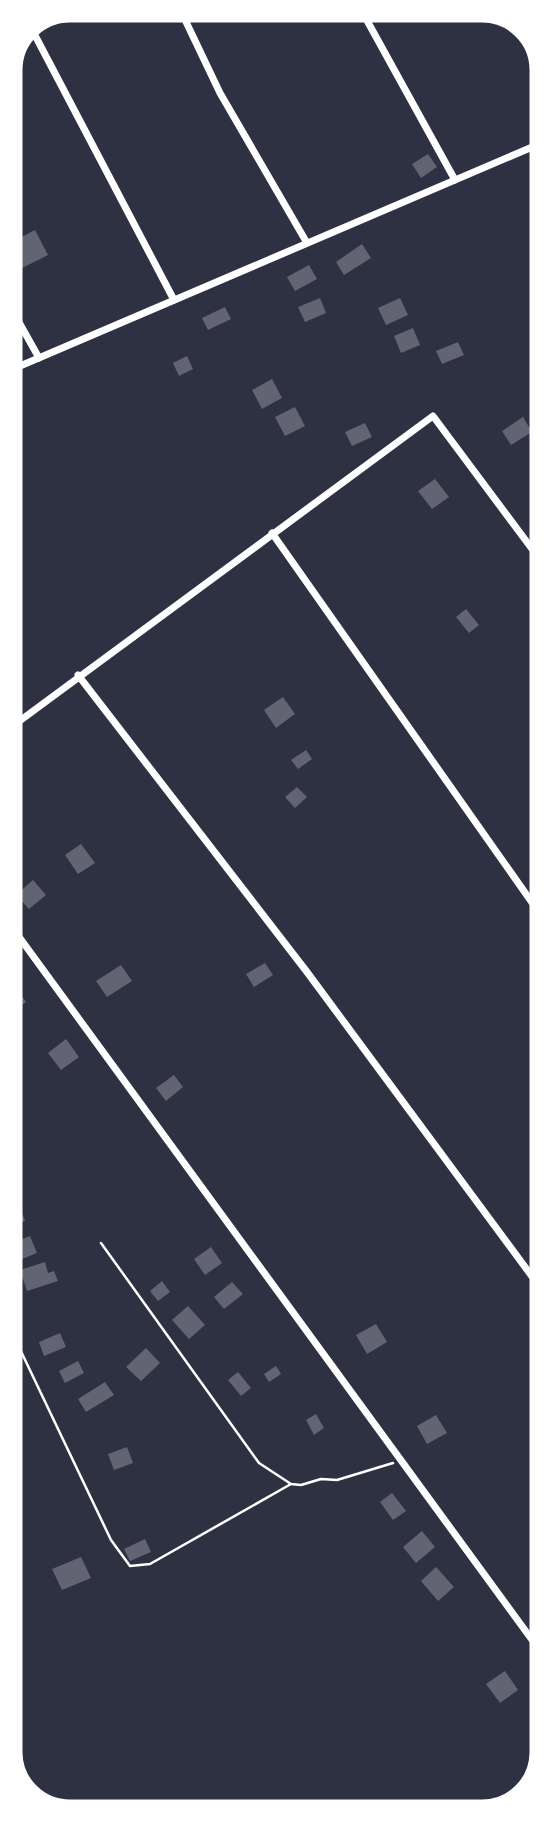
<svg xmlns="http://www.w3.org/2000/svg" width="551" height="1821" font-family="Arial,sans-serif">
  <rect width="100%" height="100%" fill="#2d3142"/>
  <g fill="#626471">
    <polygon points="428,154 437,167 421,178 412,164"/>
    <polygon points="35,230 48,255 20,269 8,244"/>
    <polygon points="362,244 371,258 344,275 336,262"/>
    <polygon points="309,265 317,279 295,291 287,277"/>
    <polygon points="320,298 326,313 305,322 298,307"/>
    <polygon points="400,298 408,315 386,325 378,308"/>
    <polygon points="225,307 231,319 208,330 202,318"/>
    <polygon points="413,328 420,345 401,353 394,336"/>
    <polygon points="458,342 464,355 442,364 436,351"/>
    <polygon points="187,356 193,369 179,376 173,363"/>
    <polygon points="272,379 282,398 262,409 252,390"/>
    <polygon points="295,407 305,426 285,436 275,417"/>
    <polygon points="523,417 532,432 511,445 502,431"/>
    <polygon points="365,423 372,437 352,446 345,432"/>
    <polygon points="435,479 449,497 432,509 418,491"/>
    <polygon points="466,609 479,625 469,633 456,617"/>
    <polygon points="283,697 295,714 276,728 264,710"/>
    <polygon points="306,750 312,759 298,769 291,760"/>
    <polygon points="297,787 307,797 295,808 285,797"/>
    <polygon points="81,844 95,863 78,874 65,855"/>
    <polygon points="33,880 46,895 29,909 16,895"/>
    <polygon points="265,963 273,975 254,987 246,974"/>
    <polygon points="121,965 132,981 107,997 96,981"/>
    <polygon points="14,985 26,1002 8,1015 6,990"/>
    <polygon points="66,1039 79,1057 61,1070 48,1053"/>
    <polygon points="174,1075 183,1087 166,1101 156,1088"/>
    <polygon points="19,1204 25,1221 7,1227 7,1208"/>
    <polygon points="30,1236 37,1253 17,1261 10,1244"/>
    <polygon points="211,1247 222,1263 205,1275 194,1259"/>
    <polygon points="45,1262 48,1273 54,1271 58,1281 27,1291 20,1270"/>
    <polygon points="162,1281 170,1292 158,1301 150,1291"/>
    <polygon points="232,1282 243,1294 224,1309 214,1297"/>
    <polygon points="188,1306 205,1325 189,1339 172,1320"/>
    <polygon points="376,1324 387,1342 367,1354 356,1335"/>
    <polygon points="60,1333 66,1347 44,1356 39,1342"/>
    <polygon points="146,1348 160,1363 141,1381 126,1367"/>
    <polygon points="78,1361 84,1373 65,1383 59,1371"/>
    <polygon points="276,1366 281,1374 269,1382 264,1374"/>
    <polygon points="238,1372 251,1388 241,1396 228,1380"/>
    <polygon points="105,1382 114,1395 86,1412 78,1399"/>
    <polygon points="316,1414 324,1428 314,1435 306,1420"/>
    <polygon points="436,1415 447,1433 427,1444 417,1426"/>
    <polygon points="545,1435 545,1456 536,1441"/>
    <polygon points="127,1447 133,1463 114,1470 108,1454"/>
    <polygon points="392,1493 406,1511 393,1520 380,1502"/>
    <polygon points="422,1531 435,1547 416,1563 403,1547"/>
    <polygon points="145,1539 151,1552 130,1561 124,1549"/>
    <polygon points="81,1557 91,1578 62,1590 52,1569"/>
    <polygon points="436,1567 454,1587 438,1601 421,1581"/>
    <polygon points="505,1671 518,1690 500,1703 486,1684"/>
  </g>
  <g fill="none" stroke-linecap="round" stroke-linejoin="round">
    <g stroke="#fff" stroke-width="2.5">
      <polyline points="101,1243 259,1463 291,1484 301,1485 321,1479 337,1480 393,1463"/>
      <polyline points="7,1322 111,1540 130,1566 150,1564 291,1484"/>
    </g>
    <g stroke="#fff" stroke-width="7">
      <polyline points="178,5 220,93 307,243"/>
      <polyline points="359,6 455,180"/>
      <polyline points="28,22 174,300"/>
      <polyline points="6,299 39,358"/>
      <polyline points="6,372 544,142"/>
      <polyline points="272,533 545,921"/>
      <polyline points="78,675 307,972 545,1294"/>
      <polyline points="6,731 433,416 544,565"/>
      <polyline points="6,919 546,1659"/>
    </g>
  </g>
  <path d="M0 0H551V1821H0ZM70 18H482A52 52 0 0 1 534 70V1752A52 52 0 0 1 482 1804H70A52 52 0 0 1 18 1752V70A52 52 0 0 1 70 18Z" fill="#fff" fill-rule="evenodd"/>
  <path fill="none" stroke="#fff" stroke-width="9" d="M70 18H482A52 52 0 0 1 534 70V1752A52 52 0 0 1 482 1804H70A52 52 0 0 1 18 1752V70A52 52 0 0 1 70 18Z"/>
</svg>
